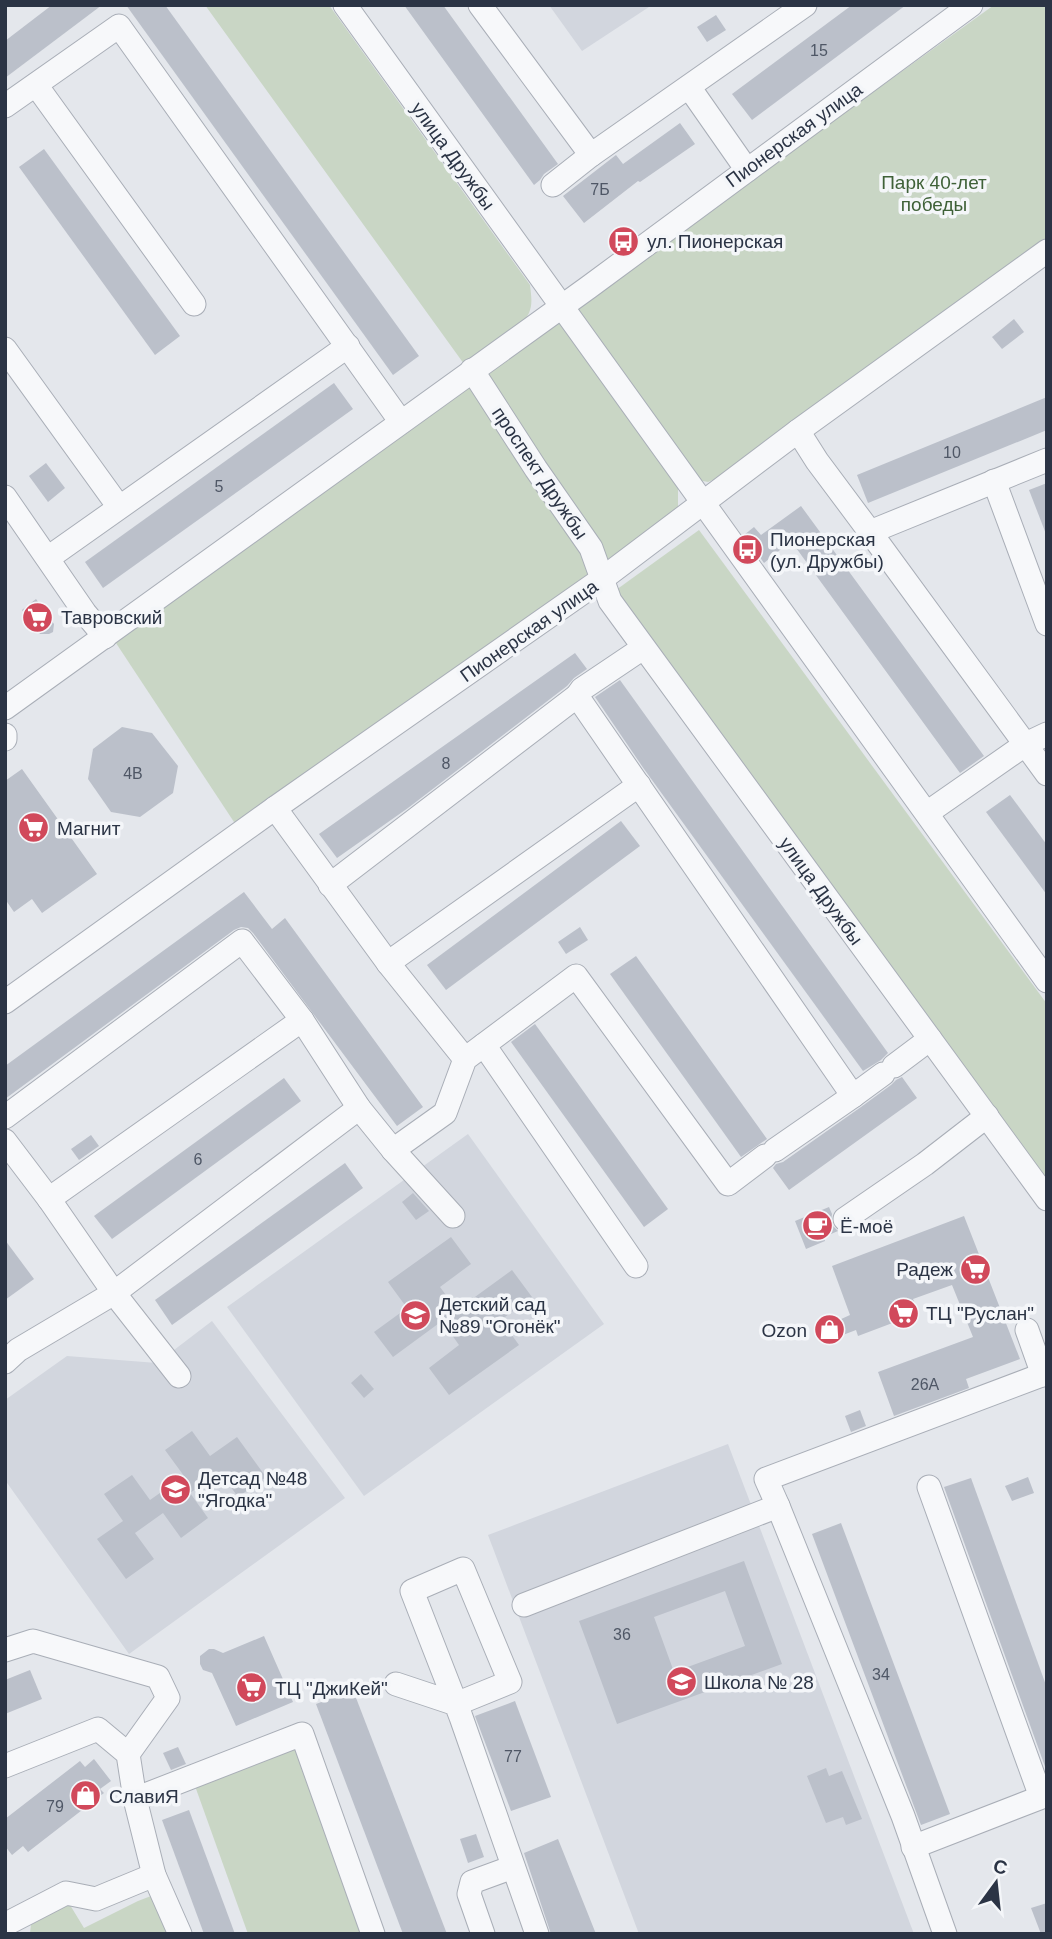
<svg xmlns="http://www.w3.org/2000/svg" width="1052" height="1939" font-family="Arial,sans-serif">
  <rect width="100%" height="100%" fill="#e4e7ec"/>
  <g fill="#d2d6de">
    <polygon points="549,5 652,5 582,51"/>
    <polygon points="468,1134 604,1324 364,1496 227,1307"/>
    <polygon points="212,1321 345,1498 129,1654 5,1480 5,1400 67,1356 157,1363"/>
    <polygon points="728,1444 914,1934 639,1934 488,1535"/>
  </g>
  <g fill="#c9d6c5">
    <path d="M205,5H329L530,285C531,294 533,304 529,313C521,330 481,353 464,364Z"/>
    <polygon points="994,5 1047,5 1047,240 720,477 708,482 698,480 572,309"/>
    <polygon points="560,322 678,488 678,508 672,514 236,825 112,637 551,323"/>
    <polygon points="699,530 1047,1004 1047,1179 616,590"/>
    <polygon points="295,1748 304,1754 366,1934 248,1934 195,1786"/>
    <polygon points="151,1896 176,1934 30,1933 31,1925 61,1906 70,1905 84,1928 138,1901"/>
  </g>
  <g fill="#bbc0ca" fill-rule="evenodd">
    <polygon points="52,5 102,5 5,78 5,41"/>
    <polygon points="126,5 165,5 419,356 393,375"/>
    <polygon points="404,5 443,5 558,164 544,174 540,180 534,185"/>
    <polygon points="852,5 906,5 752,120 732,94"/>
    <polygon points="716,15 726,30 707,42 697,27"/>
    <polygon points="680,123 695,144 640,182 638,181 584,223 563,196 616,155 623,164"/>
    <polygon points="44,149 180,336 155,355 19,167"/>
    <polygon points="1014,319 1024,332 1002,349 992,337"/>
    <polygon points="334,383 353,409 103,588 85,562"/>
    <polygon points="1047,397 1047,430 868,503 857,475"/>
    <polygon points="46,463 65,488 48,502 29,476"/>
    <polygon points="1047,483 1047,533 1046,534 1029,490"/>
    <polygon points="801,506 984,756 960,773 791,541 764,563 744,535 754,527 761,535"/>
    <polygon points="36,599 54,624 53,632 49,634 40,634 22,610"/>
    <polygon points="575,653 587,669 574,678 567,686 408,808 337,858 319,834"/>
    <polygon points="620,680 888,1053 881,1060 863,1071 644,769 595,697"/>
    <polygon points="122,727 152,733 178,766 173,793 140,817 111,812 88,779 93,749"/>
    <polygon points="22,769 97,874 42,913 32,899 14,912 5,899 5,781"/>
    <polygon points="1010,795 1047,845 1047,895 986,812"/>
    <polygon points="621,821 640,846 446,990 427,965"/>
    <polygon points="244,892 272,929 285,918 423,1107 397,1126 253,933 248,928 241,927 234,930 5,1099 5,1066"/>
    <polygon points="580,927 588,940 566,954 558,942"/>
    <polygon points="636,956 767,1139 741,1157 610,974"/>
    <polygon points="535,1024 668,1209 644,1227 511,1042"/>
    <polygon points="902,1077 917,1098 789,1190 773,1168 776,1164 783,1162 861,1107 891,1085 896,1080"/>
    <polygon points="284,1078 301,1101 112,1239 94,1216"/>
    <polygon points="91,1135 99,1146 79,1160 71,1149"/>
    <polygon points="345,1163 363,1188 172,1325 155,1300"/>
    <polygon points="413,1193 429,1211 416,1220 402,1202"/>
    <polygon points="829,1207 832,1214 831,1221 833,1226 838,1231 824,1237 825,1241 806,1249 795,1221"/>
    <polygon points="964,1216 1020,1359 966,1379 969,1388 894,1416 878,1372 973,1337 952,1285 913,1299 919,1313 858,1336 856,1330 822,1343 817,1330 850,1315 832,1266"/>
    <polygon points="451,1237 471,1264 440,1287 457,1310 512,1270 532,1297 501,1320 519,1345 449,1395 429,1368 459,1345 442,1321 393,1357 374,1332 407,1308 388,1282"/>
    <polygon points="5,1240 34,1279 5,1300"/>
    <polygon points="361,1374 374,1389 364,1398 351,1383"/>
    <polygon points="860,1410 866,1426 851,1432 845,1416"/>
    <polygon points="192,1431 210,1456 237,1437 266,1477 238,1497 220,1472 190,1493 208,1518 181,1538 163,1513 135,1533 154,1559 126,1579 97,1539 123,1521 104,1494 132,1475 150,1500 184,1476 165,1450"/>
    <polygon points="1028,1477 1034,1493 1012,1501 1005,1486"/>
    <polygon points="971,1478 1047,1688 1047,1772 944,1487"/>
    <polygon points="841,1523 950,1814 921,1825 812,1534"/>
    <path d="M744,1561L782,1664L617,1724L579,1621ZM725,1591L745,1646L674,1672L654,1617Z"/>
    <polygon points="264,1636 293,1702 236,1726 212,1673 203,1670 200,1664 200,1656 209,1649 214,1649 223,1653"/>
    <polygon points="30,1670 42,1699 5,1714 5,1680"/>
    <polygon points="353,1690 447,1934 403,1934 316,1704"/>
    <polygon points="515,1701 551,1797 511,1811 475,1716"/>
    <polygon points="178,1747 186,1764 171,1770 163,1753"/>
    <polygon points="94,1759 111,1781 100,1789 104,1793 28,1852 23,1846 12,1855 5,1846 5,1819 80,1761 85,1767"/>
    <polygon points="826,1768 829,1776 842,1771 862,1819 846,1825 843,1817 826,1823 807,1776"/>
    <polygon points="189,1810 235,1934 204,1934 162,1820"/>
    <polygon points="476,1834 484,1857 468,1863 460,1839"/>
    <polygon points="558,1839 596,1934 551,1934 524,1853"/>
    <polygon points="1047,1903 1047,1934 1041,1934 1031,1908"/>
  </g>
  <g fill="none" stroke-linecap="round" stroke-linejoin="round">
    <defs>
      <g id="minor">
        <polyline points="345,5 1047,981"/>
        <polyline points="480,5 591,155 805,5"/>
        <polyline points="36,85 194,304"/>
        <polyline points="689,87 747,170"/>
        <polyline points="5,106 119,26 401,422"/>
        <polyline points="553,185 591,155"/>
        <polyline points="5,349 119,507"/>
        <polyline points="472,370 536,469 591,548 610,601 1047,1199"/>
        <polyline points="798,431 817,461 870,532"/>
        <polyline points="1047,460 870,532 1047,774"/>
        <polyline points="994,481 1047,624"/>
        <polyline points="5,497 85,613 105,637"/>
        <polyline points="48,558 348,346"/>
        <polyline points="577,696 853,1096 883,1074"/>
        <polyline points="5,708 589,287 971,5"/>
        <polyline points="5,735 5,739"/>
        <polyline points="275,808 388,963 465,1059"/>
        <polyline points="927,813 1026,744 1047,734"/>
        <polyline points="330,885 577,696 582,689 643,648"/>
        <polyline points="388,963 639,785"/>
        <polyline points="5,1002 275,808 602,579 798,431 1047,251"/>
        <polyline points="484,1045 636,1266"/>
        <polyline points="894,1066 930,1039"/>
        <polyline points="5,1117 242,941 302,1020 359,1108 393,1150 445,1113 465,1059 576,976 728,1184 765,1156"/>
        <polyline points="5,1141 49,1199 114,1293 179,1376"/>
        <polyline points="393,1150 453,1216"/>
        <polyline points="775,1150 853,1096"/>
        <polyline points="49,1199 302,1020"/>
        <polyline points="845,1219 925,1164 987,1116"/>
        <polyline points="1027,1330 1043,1375"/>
        <polyline points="5,1362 18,1350 114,1293 359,1108"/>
        <polyline points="929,1487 1041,1797"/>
        <polyline points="778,1506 903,1816 945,1934"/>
        <polyline points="524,1605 778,1506 766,1479 1047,1373"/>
        <polyline points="5,1650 33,1641 158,1677 168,1698 128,1754"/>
        <polyline points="396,1684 456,1704 510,1682 463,1569 412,1591 456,1704 461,1717 537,1934"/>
        <polyline points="5,1766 98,1729 128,1754 135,1799 154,1875 180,1934"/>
        <polyline points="135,1799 302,1734 373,1934"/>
        <polyline points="913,1847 1047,1795"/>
        <polyline points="10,1922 66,1893 96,1899 154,1875"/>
        <polyline points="483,1934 469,1894 472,1882 513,1867"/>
      </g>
    </defs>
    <use href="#minor" stroke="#a9aeb7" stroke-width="25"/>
    <use href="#minor" stroke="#f7f8fa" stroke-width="23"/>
  </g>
  <defs>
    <symbol id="bus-disc" viewBox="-11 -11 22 22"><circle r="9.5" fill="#d1495b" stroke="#f4f6f9"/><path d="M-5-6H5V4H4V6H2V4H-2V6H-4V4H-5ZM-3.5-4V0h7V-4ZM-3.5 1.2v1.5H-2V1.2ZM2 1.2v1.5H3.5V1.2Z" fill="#fff"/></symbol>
    <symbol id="supermarket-disc" viewBox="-11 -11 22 22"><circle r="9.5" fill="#d1495b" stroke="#f4f6f9"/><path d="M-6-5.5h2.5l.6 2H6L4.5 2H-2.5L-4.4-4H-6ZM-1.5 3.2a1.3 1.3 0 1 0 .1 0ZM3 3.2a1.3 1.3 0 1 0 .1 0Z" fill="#fff"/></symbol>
    <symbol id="cafe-disc" viewBox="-11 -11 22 22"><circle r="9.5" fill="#d1495b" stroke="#f4f6f9"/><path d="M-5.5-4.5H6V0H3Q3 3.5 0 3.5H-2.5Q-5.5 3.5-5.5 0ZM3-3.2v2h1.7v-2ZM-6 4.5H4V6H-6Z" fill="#fff"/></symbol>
    <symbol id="school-disc" viewBox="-11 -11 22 22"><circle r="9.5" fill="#d1495b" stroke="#f4f6f9"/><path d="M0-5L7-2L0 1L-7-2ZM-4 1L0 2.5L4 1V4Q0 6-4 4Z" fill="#fff"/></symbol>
    <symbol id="shop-disc" viewBox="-11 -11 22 22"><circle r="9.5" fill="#d1495b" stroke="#f4f6f9"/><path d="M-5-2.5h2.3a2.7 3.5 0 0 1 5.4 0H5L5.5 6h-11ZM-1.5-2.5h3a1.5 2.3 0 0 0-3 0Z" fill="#fff"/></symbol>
  </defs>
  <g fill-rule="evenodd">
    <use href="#bus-disc" x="606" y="224" width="35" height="35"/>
    <use href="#bus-disc" x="730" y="532" width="35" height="35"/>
    <use href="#supermarket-disc" x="20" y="600" width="35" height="35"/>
    <use href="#supermarket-disc" x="16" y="810" width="35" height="35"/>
    <use href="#cafe-disc" x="800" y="1208" width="35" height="35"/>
    <use href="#supermarket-disc" x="958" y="1252" width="35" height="35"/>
    <use href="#supermarket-disc" x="886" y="1296" width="35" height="35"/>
    <use href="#school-disc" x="398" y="1298" width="35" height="35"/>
    <use href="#shop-disc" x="812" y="1312" width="35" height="35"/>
    <use href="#school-disc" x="158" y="1472" width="35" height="35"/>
    <use href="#school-disc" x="664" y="1664" width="35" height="35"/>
    <use href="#supermarket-disc" x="234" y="1670" width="35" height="35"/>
    <use href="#shop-disc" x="68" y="1778" width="35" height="35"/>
  </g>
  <g text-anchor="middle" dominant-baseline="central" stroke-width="7" stroke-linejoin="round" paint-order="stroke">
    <g font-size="16" fill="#4f5766">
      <text x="819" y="50">15</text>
      <text x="600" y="189">7Б</text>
      <text x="952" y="452">10</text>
      <text x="219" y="486">5</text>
      <text x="446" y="763">8</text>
      <text x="133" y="773">4В</text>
      <text x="198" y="1159">6</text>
      <text x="925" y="1384">26А</text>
      <text x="622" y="1634">36</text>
      <text x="881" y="1674">34</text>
      <text x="513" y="1756">77</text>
      <text x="55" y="1806">79</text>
    </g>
    <g font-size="19" fill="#2b3445" stroke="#f4f6f9">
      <text transform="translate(794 135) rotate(-36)">Пионерская улица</text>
      <text transform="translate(453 156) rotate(54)">улица Дружбы</text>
      <text transform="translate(540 473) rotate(56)">проспект Дружбы</text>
      <text transform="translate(529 631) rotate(-35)">Пионерская улица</text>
      <text transform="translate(821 891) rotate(54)">улица Дружбы</text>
    </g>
    <g font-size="19" fill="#3f6138" stroke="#f4f6f9">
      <text x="934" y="182">Парк 40-лет<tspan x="934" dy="22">победы</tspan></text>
    </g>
    <g font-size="19" fill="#2b3445" stroke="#f4f6f9" text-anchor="start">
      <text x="647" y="241">ул. Пионерская</text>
      <text x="770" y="539">Пионерская<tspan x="770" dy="22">(ул. Дружбы)</tspan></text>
      <text x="61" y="617">Тавровский</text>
      <text x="57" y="828">Магнит</text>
      <text x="840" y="1226">Ё-моё</text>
      <text x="953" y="1269" text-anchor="end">Радеж</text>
      <text x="439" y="1304">Детский сад<tspan x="439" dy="22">№89 "Огонёк"</tspan></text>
      <text x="926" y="1313">ТЦ "Руслан"</text>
      <text x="807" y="1330" text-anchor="end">Ozon</text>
      <text x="198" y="1478">Детсад №48<tspan x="198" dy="22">"Ягодка"</tspan></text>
      <text x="704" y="1682">Школа № 28</text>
      <text x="275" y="1688">ТЦ "ДжиКей"</text>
      <text x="109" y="1796">СлавиЯ</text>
    </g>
  </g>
  <rect width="1052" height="1939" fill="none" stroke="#2b3445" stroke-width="14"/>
  <g transform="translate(996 1883) rotate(15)" stroke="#f4f6f9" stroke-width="5" paint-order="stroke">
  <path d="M0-5L12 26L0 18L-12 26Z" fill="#2b3445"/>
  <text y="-10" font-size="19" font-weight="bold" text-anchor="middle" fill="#2b3445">С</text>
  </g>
</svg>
